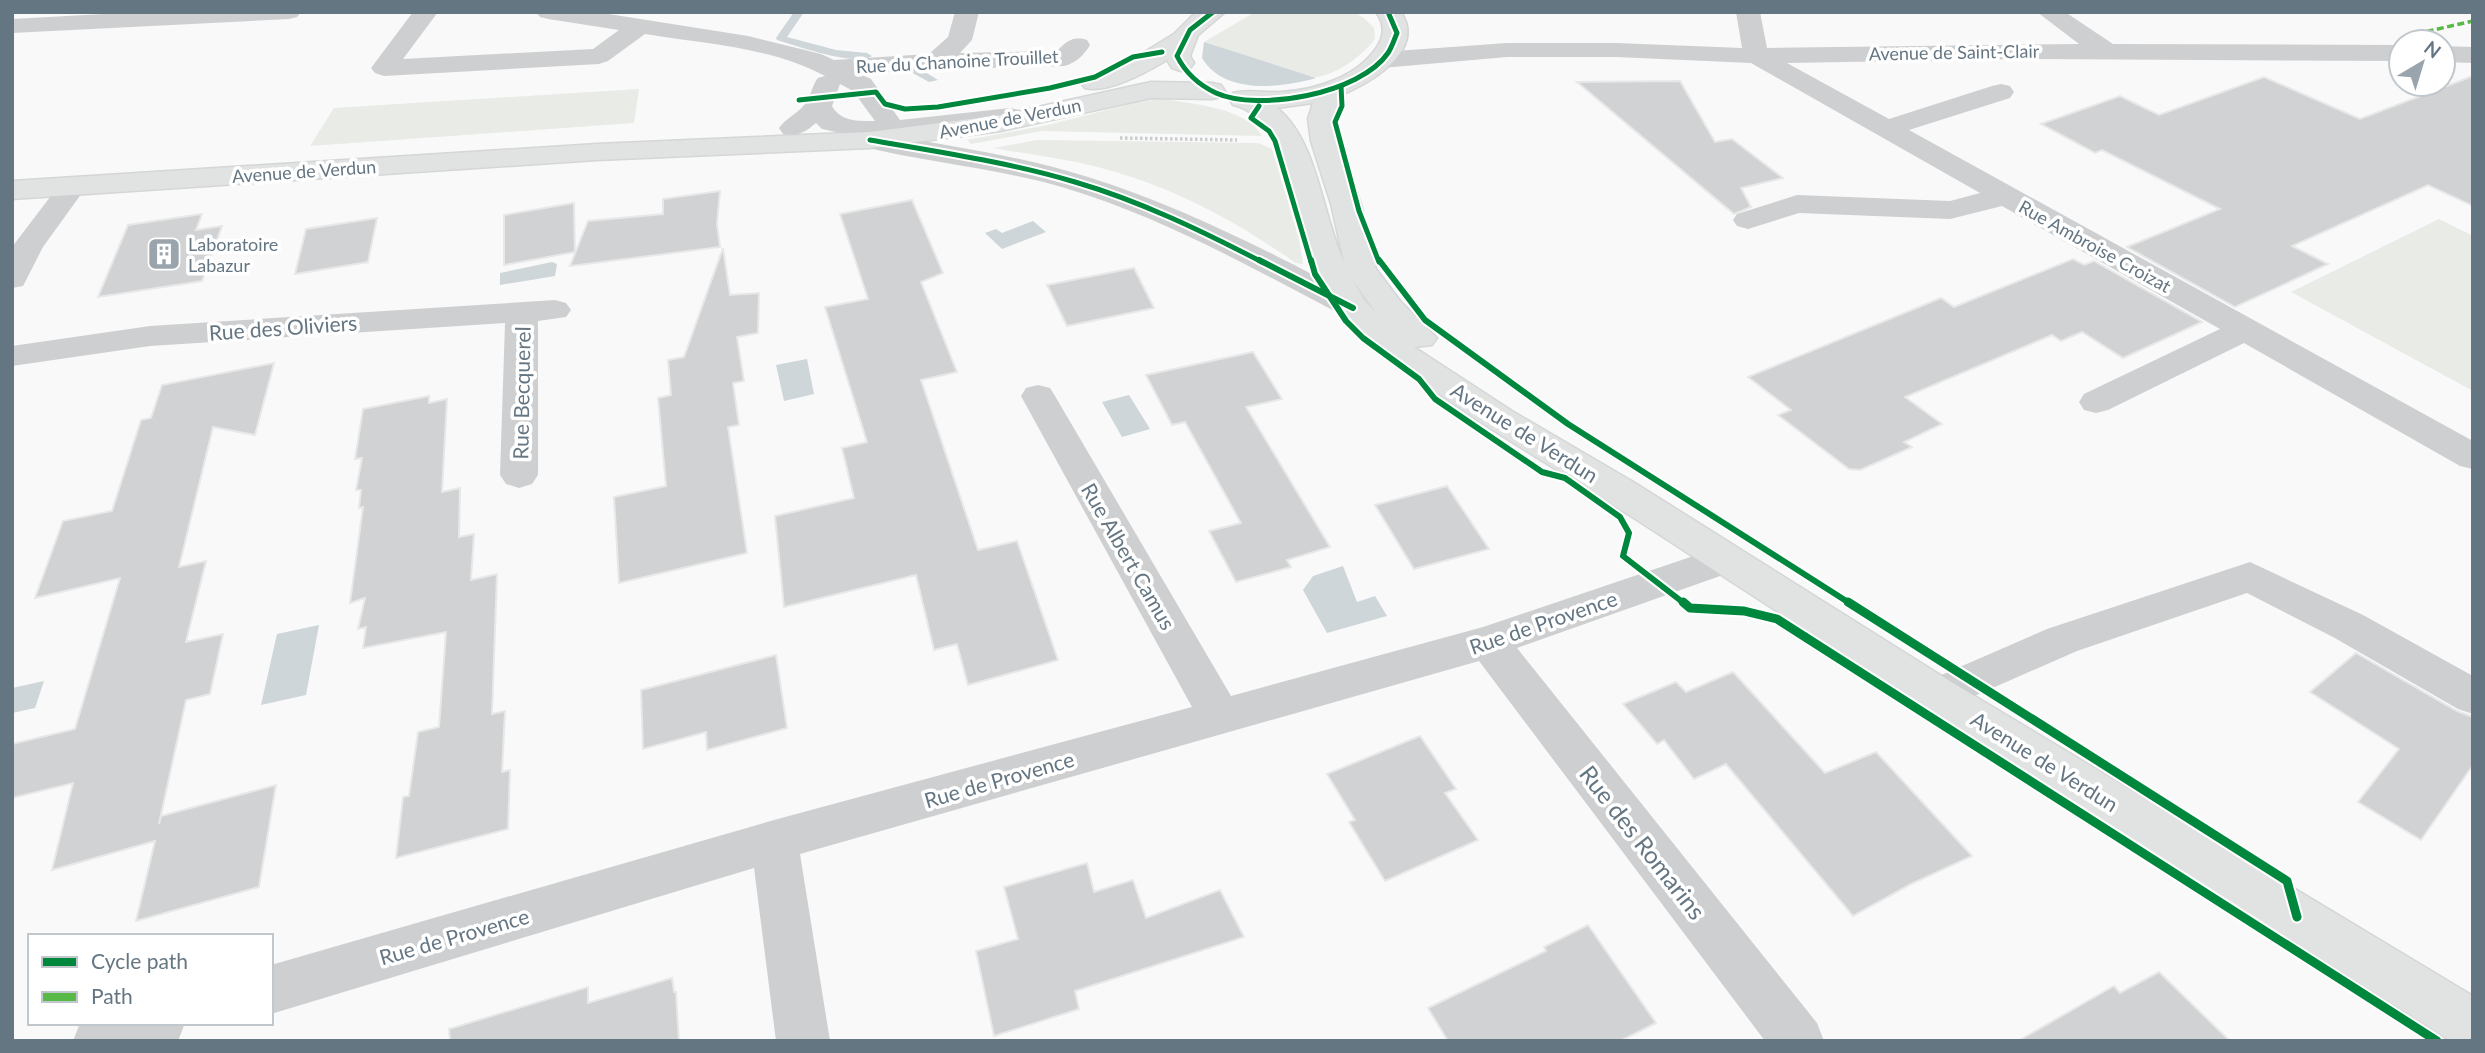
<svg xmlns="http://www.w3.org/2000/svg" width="2485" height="1053" font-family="Lato,sans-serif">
  <rect width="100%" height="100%" fill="#f9f9f9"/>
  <g fill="#e8ebe6">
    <path d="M1255,12H1353L1364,18L1374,28L1375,39C1363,55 1338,74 1317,77C1307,79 1221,47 1204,42Z"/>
    <polygon points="639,89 634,123 310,146 334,108"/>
    <path d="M1161,99C1189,103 1248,108 1262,136L1042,131L971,144L967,140L1048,125L1138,102Z"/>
    <path d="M1037,140L1258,143L1272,149L1299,239L1303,264L1296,263C1233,220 1178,189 1105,169C1069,159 1031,155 994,148Z"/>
    <polygon points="2439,219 2473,236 2473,391 2291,292"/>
  </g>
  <g fill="#ced6d9">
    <path d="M1204,42L1316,78C1281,88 1224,95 1202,58Z"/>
    <polygon points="1033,221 1046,232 1002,249 985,233 996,229 1002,233"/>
    <polygon points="552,262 557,264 555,276 500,285 500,273"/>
    <polygon points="807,359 814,394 784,401 776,365"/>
    <polygon points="1129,395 1150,429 1122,437 1102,402"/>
    <polygon points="1343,566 1357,602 1375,596 1387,616 1327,633 1303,590 1313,576"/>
    <polygon points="319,625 306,695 261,705 277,634"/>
    <polygon points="44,681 35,708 12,713 12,688"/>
  </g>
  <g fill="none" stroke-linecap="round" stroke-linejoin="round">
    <g fill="#ced6d9" fill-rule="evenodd">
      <path d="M794,12H804L787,37L836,50L867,53L872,56C856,67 797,46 777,40L776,38Z"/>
      <polygon points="909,67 917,67 938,80 929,82 909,71"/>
    </g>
  </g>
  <g fill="#d0d2d3" stroke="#e8e8e8" stroke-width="2">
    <polygon points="2473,76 2473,206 2428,185 2292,246 2328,264 2235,307 2127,247 2220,209 2102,150 2095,153 2041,124 2120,96 2159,115 2264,77 2360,119"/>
    <polygon points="1680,81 1715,142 1732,139 1783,178 1741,188 1751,207 1734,214 1577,82"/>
    <polygon points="720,191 717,224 720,247 570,266 588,221 663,214 663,199"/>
    <polygon points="912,200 943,273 921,282 957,372 921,380 978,550 1017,541 1058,660 968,685 957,644 934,650 916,575 784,607 775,516 854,498 842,448 867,442 825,307 868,299 840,214"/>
    <polygon points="574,203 575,252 504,265 504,215"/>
    <polygon points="202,214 196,230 222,226 202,281 98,297 128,225"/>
    <polygon points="377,218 368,262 295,274 306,229"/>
    <polygon points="723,248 730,295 759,293 758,333 737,337 744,381 733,383 739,425 728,427 747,553 619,583 614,497 666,486 658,398 671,395 668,360 684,357"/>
    <polygon points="2073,259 2084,265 2094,261 2202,322 2123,358 2082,332 2061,341 2052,335 1905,397 1942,424 1904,442 1912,447 1860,470 1849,469 1778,415 1791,410 1748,377 1941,298 1954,307"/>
    <polygon points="1134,268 1154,308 1067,326 1047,285"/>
    <polygon points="1253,352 1282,399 1246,407 1330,547 1287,560 1291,567 1236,582 1209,531 1241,523 1185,422 1172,425 1146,375"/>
    <polygon points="274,363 255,435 213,427 179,567 206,561 186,642 223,634 210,694 186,700 159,824 161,816 276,785 259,887 136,921 155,841 52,870 73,783 12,798 12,744 75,729 120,578 35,598 63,521 112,511 141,420 151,418 162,385"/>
    <polygon points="429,396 429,403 447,399 442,492 460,488 459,537 474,534 471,580 497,574 492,714 505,711 502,772 510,770 508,829 396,858 403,797 409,796 418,732 439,727 446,632 363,648 366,627 358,629 365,598 350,603 363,507 359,508 361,490 356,490 362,458 355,459 363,409"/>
    <polygon points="1447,486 1489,549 1414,569 1375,505"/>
    <polygon points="2356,653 2457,711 2473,717 2473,765 2421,840 2358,802 2399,749 2310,692"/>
    <polygon points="776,655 787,728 707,750 706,732 643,749 641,690"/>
    <polygon points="1733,672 1825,773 1876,752 1972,856 1911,884 1853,916 1726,764 1694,779 1664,740 1657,744 1623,704 1676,682 1686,692"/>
    <polygon points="1420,736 1456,789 1445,793 1478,840 1385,881 1349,822 1355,820 1327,774"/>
    <polygon points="1087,863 1094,892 1133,880 1146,918 1220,890 1244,937 1075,991 1079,1009 994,1036 976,951 1018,939 1004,887"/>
    <polygon points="1588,925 1656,1023 1620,1041 1448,1041 1428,1008 1546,951 1544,947"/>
    <polygon points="2159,972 2230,1041 2018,1041 2114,986 2120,993"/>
    <polygon points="672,978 674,992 676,992 679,1041 450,1041 449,1029 588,987 588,1003"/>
  </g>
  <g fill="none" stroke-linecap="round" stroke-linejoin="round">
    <defs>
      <g id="major">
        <path d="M1196,12H1225L1198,35L1190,56L1194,63L1190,68L1181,71L1172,68L1167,60C1147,72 1107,94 1085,88L1081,83L1085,78L1130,61L1174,34Z"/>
        <path d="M1376,12H1401C1427,51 1368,85 1338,96L1339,105L1334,119L1339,141L1361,204L1376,269L1401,302L1437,338L1432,345L1414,347L1512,411L1635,483L1953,683L2473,996V1041H2451C2185,873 1919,705 1657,533C1587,487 1514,446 1445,398C1408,374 1374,351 1344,318C1303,272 1292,200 1276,142C1267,125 1252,109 1233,105L1229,99L1233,93C1248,89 1265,93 1281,92C1316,90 1357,77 1377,47C1385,35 1385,24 1376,12ZM1313,103L1308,119L1311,141L1331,204L1344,262C1322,215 1318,141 1277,108ZM1352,279L1376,313L1365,301Z"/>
        <polygon points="1151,82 1212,83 1221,85 1225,91 1221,97 1212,99 1151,98 1001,131 870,148 597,160 12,199 12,181 597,144 870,132 1001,115"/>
      </g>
    </defs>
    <use href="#major" stroke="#d5d6d7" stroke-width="3"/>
    <polyline stroke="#cbcccd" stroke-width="3.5" stroke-dasharray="2.5 2.5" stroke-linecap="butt" points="1120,138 1237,140"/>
    <g fill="#cecfd0" fill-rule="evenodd">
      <polygon points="141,12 301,12 297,17 289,19 12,33 12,19"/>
      <path d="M413,12H438L403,59L593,49L619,30L548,19L540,17L536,12H596L748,36L821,54L834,60L929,54L948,37L955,12H979L972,40L960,53L1057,51C1067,41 1073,36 1087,40L1090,45C1084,55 1076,63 1064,66L936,69L860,74L871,79L900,120L1010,108L1019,110L1023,116L1019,122L1010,124L896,136C960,148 1026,157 1088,177C1185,207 1275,255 1364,301L1369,308L1364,315L1353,318L1342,315C1252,268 1162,217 1065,188C998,168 928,163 860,146L856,140L859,137L822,129L816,123C805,132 798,137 783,134L779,128C786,118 798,113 805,104C811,97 812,85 818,78L825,76C771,47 705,44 645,34L608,61L599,64L384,76L375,73L371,68ZM840,84L853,91L875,121C858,121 841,122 832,106Z"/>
      <polygon points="1736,12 1760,12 1767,48 2079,44 2037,12 2065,12 2113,44 2401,45 2401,61 2017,59 1787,63 1889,119 1992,86 2001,84 2010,86 2014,92 2010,98 1909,130 2473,441 2473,469 2460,466 2244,343 2108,410 2096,413 2084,410 2079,402 2084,394 2220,329 2002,206 1950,219 1799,213 1748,229 1737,226 1733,220 1737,214 1797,195 1950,201 1980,193 1751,63 1616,57 1507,57 1382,68 1373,65 1369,60 1373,55 1382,52 1507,43 1616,43 1742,48"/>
      <polygon points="2443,46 2473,47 2473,63 2443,62"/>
      <polygon points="73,177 83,180 87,186 43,247 23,286 12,288 12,247 63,180"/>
      <polygon points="555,300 566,303 571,310 566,317 538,321 538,475 532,484 519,488 506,484 500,475 505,323 150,346 12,366 12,346 150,326"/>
      <polygon points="1038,385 1050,388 1055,396 1231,696 1483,627 1723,546 1737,550 1743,560 1737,570 1517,648 1817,1023 1824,1041 1765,1041 1479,661 800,854 830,1041 776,1041 754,868 271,1014 271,965 774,820 1192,707 1021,396 1026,388"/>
      <polygon points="2250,562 2363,615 2473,676 2473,714 2458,709 2333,637 2247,593 2077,651 1938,712 1923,707 1916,695 1923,683 2047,629"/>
      <polygon points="80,1023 185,1023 178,1041 73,1041"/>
    </g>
    <use href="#major" fill="#e1e2e2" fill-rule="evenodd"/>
    <g stroke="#58b947" stroke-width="3.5" stroke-dasharray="7 3.5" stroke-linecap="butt">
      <polyline points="2409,42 2420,33 2473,21"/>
      <polyline points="2394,53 2401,48"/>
    </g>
    <defs>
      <g id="cycleway-far2">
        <path d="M1213,12L1190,30L1177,56C1185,72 1199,85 1216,93C1258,112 1360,94 1388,53C1392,47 1394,40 1397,33L1388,12"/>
        <polyline points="1341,86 1342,106 1335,122 1359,211 1379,262"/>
        <polyline points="799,100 876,92 885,104 905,109 938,107 1050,88 1095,77 1133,57 1162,52"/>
        <polyline points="1259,106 1251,118 1269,131 1275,141 1311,262"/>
        <path d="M870,140C939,152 1008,162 1075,182C1140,201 1202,231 1262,262"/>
      </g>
      <g id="cycleway-far1">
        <polyline points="1259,260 1353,308"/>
        <polyline points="1311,260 1315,274 1346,321 1363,338 1419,379 1435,399 1542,472 1565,478 1620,517 1629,533 1623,556 1685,604"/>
        <polyline points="1379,260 1425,320 1568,424 1851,604"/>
      </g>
      <g id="cycleway">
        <polyline points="1683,602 1690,608 1744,611 1777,619 2437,1041"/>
        <polyline points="1848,602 2287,881 2297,917"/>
      </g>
    </defs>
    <use href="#cycleway-far2" stroke="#fff" stroke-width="9"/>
    <use href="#cycleway-far1" stroke="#fff" stroke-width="10"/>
    <use href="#cycleway" stroke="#fff" stroke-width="13"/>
    <use href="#cycleway-far2" stroke="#00873e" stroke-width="5"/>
    <use href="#cycleway-far1" stroke="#00873e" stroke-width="6"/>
    <use href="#cycleway" stroke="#00873e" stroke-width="9"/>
  </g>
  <defs>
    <symbol id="building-square" viewBox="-11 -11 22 22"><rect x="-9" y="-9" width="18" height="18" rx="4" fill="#99a4ac" stroke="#fff"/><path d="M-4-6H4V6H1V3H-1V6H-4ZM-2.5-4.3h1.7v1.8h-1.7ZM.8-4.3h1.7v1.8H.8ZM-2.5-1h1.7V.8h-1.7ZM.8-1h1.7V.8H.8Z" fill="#fff"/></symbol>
  </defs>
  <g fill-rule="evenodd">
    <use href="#building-square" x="145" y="235" width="38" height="38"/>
  </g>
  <g text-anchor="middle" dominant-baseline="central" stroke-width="7" stroke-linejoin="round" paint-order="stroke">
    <g font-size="18" fill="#657683" stroke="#fff">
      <text transform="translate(1954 52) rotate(-1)">Avenue de Saint-Clair</text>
      <text transform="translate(957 61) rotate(-3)">Rue du Chanoine Trouillet</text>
      <text transform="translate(1010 118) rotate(-11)">Avenue de Verdun</text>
      <text transform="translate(304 171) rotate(-4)">Avenue de Verdun</text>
      <text transform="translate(2095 246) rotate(29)">Rue Ambroise Croizat</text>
    </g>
    <g font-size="18" fill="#657683" stroke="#fff" text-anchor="start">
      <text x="188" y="244">Laboratoire<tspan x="188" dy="21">Labazur</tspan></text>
    </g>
    <g font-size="21" fill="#657683" stroke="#fff">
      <text transform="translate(283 327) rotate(-4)">Rue des Oliviers</text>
      <text transform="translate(521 393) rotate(-89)">Rue Becquerel</text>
      <text transform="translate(1525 432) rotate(32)">Avenue de Verdun</text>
      <text transform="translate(1129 556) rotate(60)">Rue Albert Camus</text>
      <text transform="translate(1543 622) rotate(-19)">Rue de Provence</text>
      <text transform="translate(2045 761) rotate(32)">Avenue de Verdun</text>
      <text transform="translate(999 779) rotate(-16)">Rue de Provence</text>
      <text transform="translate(454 936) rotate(-16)">Rue de Provence</text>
    </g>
    <g font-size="24" fill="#657683" stroke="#fff">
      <text transform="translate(1643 842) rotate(52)">Rue des Romarins</text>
    </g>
  </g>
  <rect width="2485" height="1053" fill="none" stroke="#657683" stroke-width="28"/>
  <rect x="28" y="934" width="245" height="91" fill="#ffffff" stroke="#c1c8cd" stroke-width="2"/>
  <rect x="42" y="957" width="35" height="10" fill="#00873e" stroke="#c1c8cd" stroke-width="2"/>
  <text x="91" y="969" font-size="21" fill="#657683">Cycle path</text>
  <rect x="42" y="992" width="35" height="10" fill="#58b947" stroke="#c1c8cd" stroke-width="2"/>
  <text x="91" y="1004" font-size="21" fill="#657683">Path</text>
  <g transform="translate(2422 63) rotate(38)"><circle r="33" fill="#ffffff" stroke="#c1c8cd" stroke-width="2"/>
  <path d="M0-5L12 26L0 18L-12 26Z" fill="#99a4ac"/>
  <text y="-10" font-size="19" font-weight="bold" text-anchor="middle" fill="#657683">N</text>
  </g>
</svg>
